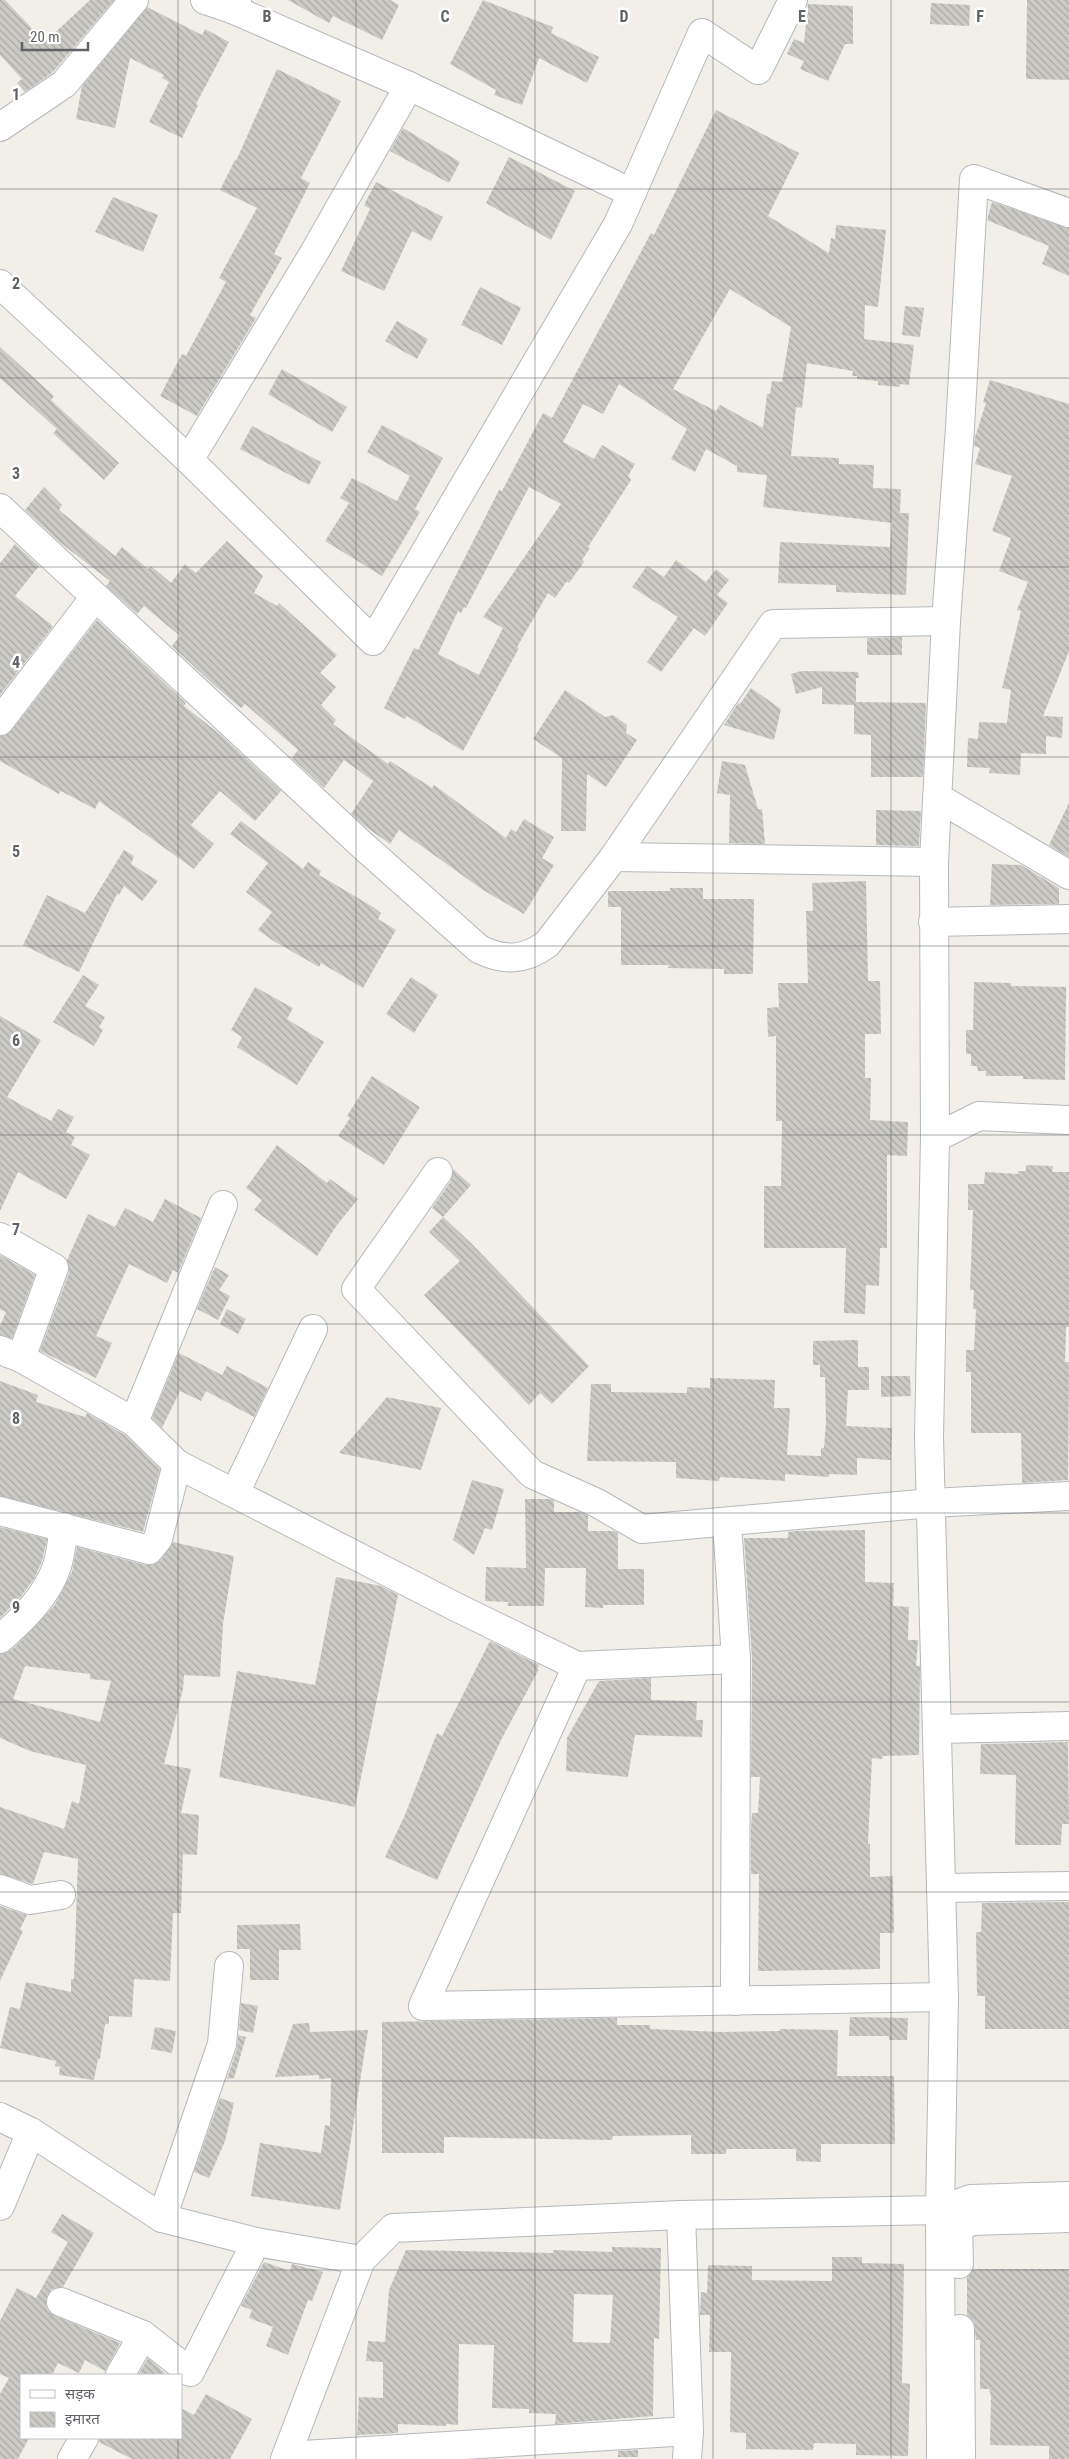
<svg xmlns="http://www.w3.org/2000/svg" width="1069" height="2459" font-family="'Roboto Condensed','Noto Sans Devanagari',sans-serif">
  <defs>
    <pattern id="building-back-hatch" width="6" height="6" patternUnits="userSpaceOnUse" patternTransform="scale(1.25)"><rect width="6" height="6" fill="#cccac5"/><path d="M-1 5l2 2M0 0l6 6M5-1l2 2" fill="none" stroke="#a9a8a4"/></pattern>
  </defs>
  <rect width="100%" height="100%" fill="#f1efe8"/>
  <g fill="url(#building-back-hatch)" fill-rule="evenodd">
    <polygon points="0,0 5,0 45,42 90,0 114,0 53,72 25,92 17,83 22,79 0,55"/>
    <polygon points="288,0 390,0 399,5 382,40 333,16 329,23"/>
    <polygon points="483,0 553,27 551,33 599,57 587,83 539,58 522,105 494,95 496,90 450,64"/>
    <polygon points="1027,0 1069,0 1069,80 1026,79"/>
    <polygon points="931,3 970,5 969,26 930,24"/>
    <polygon points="808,4 853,6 853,44 845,44 828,81 800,69 804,61 787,54 794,39 804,43"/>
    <polygon points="147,7 202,35 205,29 229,42 196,104 198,105 182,138 149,122 169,82 162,78 164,75 130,58 115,128 76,119 82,86"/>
    <polygon points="277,69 341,101 301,178 310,183 274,254 282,258 250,315 256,318 197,416 160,396 182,354 186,356 226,282 219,278 257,208 220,190 235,160 236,161"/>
    <path d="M716,110L799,153L768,216L829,253L831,238L835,239L836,225L886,230L878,307L865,305L864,339L914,345L909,385L900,384V387L878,385V381L857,379V376H852L853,371L807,363L802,408L796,407L791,456L839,458V464L874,465L873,488L901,489L900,513H909L906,595L836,592V585L778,583L780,542L890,547L892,523L763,507L767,475L737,472V466L706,449L695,472L671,459L687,429L619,384L603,414L583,404L563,442L594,459L602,445L635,464L628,476L631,480L588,547L590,548L582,560L584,562L569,583L567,581L555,598L548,593L517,647L519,648L507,670L463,751L407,716L405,719L384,708L414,648L418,650L499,490L502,491L543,413L552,418L651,233L654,235ZM730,289L791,327L782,382L772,381L770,394H767L763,428L720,405L716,411L673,389ZM529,487L561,504L483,617L503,628L479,675L438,654L458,611L461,613L464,607L466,608Z"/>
    <polygon points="403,128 460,162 449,183 390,151"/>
    <polygon points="509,157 575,191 551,240 486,203"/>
    <polygon points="376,182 443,217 431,241 412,231 384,291 341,271 370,209 364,205"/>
    <polygon points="113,197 158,215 143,252 95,232"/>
    <polygon points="992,202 1069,228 1069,276 1042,264 1049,246 987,220"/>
    <polygon points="480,287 521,308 502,345 461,325"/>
    <polygon points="905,306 924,308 920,337 902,335"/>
    <polygon points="397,321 428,339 417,359 385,341"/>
    <polygon points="0,347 54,396 51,400 119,463 104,480 53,433 57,429 0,378"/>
    <polygon points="282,369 347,407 332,432 268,394"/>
    <polygon points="990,380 1069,404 1069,651 1043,716 1063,717 1062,738 1046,736 1046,754 1021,753 1020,775 989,773 990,768 967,767 968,738 978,739 979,722 1007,723 1011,690 1002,688 1021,611 1017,610 1028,582 999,571 1011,538 992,531 1012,476 975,464 980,448 974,446 975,437 986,403 983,402"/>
    <polygon points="382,425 443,458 415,509 420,512 382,576 325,541 349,503 340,498 352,478 397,501 410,476 367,452"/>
    <polygon points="252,426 321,462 309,485 240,449"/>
    <polygon points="44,487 62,505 59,510 115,556 122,547 148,569 151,566 171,583 185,564 196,573 227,541 263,576 254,593 277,606 279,603 337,655 320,673 336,687 321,705 336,720 333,724 388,764 390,761 432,788 434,785 506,838 511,829 516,832 524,819 554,837 542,858 554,865 524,914 483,890 399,830 390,844 366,827 351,814 373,781 344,760 324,788 292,758 298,750 245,704 241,708 214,685 172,646 180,636 144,606 137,614 106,586 110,581 62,544 25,510"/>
    <polygon points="15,544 39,566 15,596 53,626 0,695 0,563"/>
    <polygon points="676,560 706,582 716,569 729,580 717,595 728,603 705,636 694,628 661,672 647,662 678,617 632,587 647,566 664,577"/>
    <polygon points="97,620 186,703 184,706 221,735 281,791 255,821 220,791 191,825 214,844 194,869 99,801 95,809 61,791 59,794 0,761 0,736 12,730"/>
    <polygon points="902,637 902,655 867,655 867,638"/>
    <polygon points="801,671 858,672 859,678 856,678 856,702 926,703 923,777 871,777 871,735 854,734 854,705 822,704 822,687 796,694 791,674"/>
    <polygon points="751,688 781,709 774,740 724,725 738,703 740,704"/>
    <polygon points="565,690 605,717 613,715 627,725 626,733 637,740 606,787 587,774 586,831 561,831 562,758 533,739"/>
    <polygon points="722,761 745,765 758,809 762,809 765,844 729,843 730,795 717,793"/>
    <polygon points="1069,803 1069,857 1049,845"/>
    <polygon points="876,810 921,811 919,846 876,845"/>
    <polygon points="241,821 303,869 308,862 321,871 319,875 373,907 381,913 378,919 396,930 363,988 321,963 319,967 272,940 258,930 272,912 246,892 268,863 230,834"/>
    <polygon points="124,850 134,856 131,864 158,881 142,901 124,886 119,895 117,894 79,972 23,945 47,895 85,913"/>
    <polygon points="992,864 1021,865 1059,888 1059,904 990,905"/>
    <polygon points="866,881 868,981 880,981 881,1034 865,1034 865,1078 871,1078 870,1120 908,1122 907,1156 887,1155 887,1248 880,1248 879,1286 866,1285 865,1314 844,1313 846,1248 764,1248 764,1186 781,1186 782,1121 776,1121 776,1036 768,1037 767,1008 779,1007 778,983 808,983 806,911 813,911 812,883"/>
    <polygon points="670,888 703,888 703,899 754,899 753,974 724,974 724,969 668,968 669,965 621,965 621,907 608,907 608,891 670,891"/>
    <polygon points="83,975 99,985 85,1006 105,1017 99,1027 103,1030 94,1046 53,1022"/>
    <polygon points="411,977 438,995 414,1033 386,1014"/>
    <polygon points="974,982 1011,983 1011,986 1066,987 1065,1080 1023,1079 1023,1076 986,1076 986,1071 978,1071 977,1066 971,1066 971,1054 966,1054 966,1030 973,1030"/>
    <polygon points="255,987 293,1008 287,1019 324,1042 297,1085 237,1047 242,1037 231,1030"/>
    <polygon points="0,1016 41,1040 7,1097 51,1121 58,1109 74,1117 66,1132 75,1137 71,1145 90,1155 66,1199 18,1172 0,1211"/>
    <polygon points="372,1076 420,1107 384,1165 338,1136 350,1118 347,1116"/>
    <polygon points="277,1145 327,1183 330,1179 358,1199 337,1225 317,1256 254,1210 262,1200 246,1188"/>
    <polygon points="1026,1165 1053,1166 1052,1172 1069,1172 1069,1327 1066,1327 1065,1362 1069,1362 1068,1480 1022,1483 1021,1433 971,1433 971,1372 966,1372 966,1350 974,1350 976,1309 973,1309 974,1290 970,1290 973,1210 968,1210 968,1184 984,1184 985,1172 1018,1174 1018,1171 1026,1171"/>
    <polygon points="453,1169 471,1185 443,1217 432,1208 451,1181"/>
    <polygon points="165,1199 201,1218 178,1273 173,1270 167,1283 129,1264 96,1336 112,1343 96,1378 40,1351 69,1273 67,1260 88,1214 115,1227 125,1208 153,1222"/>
    <polygon points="443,1217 472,1244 589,1366 552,1404 540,1393 529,1405 424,1295 460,1261 429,1232"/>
    <polygon points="0,1255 35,1275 12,1338 0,1335 0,1326 6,1312 0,1309"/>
    <polygon points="215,1267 229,1275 219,1290 230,1296 218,1320 197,1309"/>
    <polygon points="227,1309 246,1319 238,1334 220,1324"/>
    <polygon points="858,1340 858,1367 869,1367 869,1390 848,1390 846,1426 892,1428 891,1460 857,1458 857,1475 829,1474 829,1477 785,1474 785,1481 720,1477 719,1481 676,1478 676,1462 587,1461 591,1384 611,1384 611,1392 687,1393 687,1387 710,1388 710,1378 775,1380 774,1408 790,1408 787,1455 821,1456 821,1448 824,1448 826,1422 825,1377 820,1377 820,1365 813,1365 813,1341"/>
    <polygon points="179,1353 222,1375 227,1366 268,1388 254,1417 206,1391 201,1401 180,1391 162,1428 152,1418"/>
    <polygon points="881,1376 910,1376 911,1396 881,1397"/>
    <polygon points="0,1381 38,1395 36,1402 85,1417 87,1413 125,1435 160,1469 143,1532 0,1496"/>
    <polygon points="387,1397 441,1408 421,1470 339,1453"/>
    <polygon points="472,1480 504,1489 492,1530 485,1528 474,1555 453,1540"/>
    <polygon points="525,1499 551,1499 554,1501 554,1512 579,1512 588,1516 588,1531 614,1531 618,1533 618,1569 644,1569 644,1605 603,1605 603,1608 585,1607 586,1568 545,1568 544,1606 507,1606 509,1602 485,1601 486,1567 526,1568"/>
    <polygon points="0,1527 47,1539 42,1561 34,1579 21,1596 0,1618"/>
    <polygon points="865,1530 865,1582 894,1583 893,1606 909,1607 908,1640 918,1640 916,1666 920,1666 919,1755 883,1756 882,1759 872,1758 868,1844 870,1844 870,1877 893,1876 894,1933 880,1933 880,1969 758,1971 759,1874 751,1874 751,1829 752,1813 758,1813 760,1777 751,1777 752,1658 744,1538 788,1538 788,1532 796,1531"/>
    <path d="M173,1542L234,1556L223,1624L220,1677L184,1675L183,1689L164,1764L191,1769L181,1813L199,1815L197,1855L183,1854L181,1913H173L170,1981L134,1979L132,2017L109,2016V2024H105L100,2059H98L94,2080L59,2075L60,2067L55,2066L56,2061L0,2048L10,2007L20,2009L26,1982L71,1992V1979H74L78,1859L44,1852L33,1884L0,1874V1807L64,1829L72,1801L79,1804L86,1765L30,1751L0,1738V1654L10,1651L19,1643L54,1606L72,1572L77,1547L145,1565H153L161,1560ZM25,1666L90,1674V1679L111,1681L100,1722L13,1699Z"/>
    <polygon points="336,1577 381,1586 398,1595 355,1807 219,1777 237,1671 315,1685"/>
    <polygon points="490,1641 539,1665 537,1670 539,1669 501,1740 437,1880 385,1857 405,1815 437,1733 442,1736"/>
    <polygon points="651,1678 651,1700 697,1701 696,1720 703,1720 702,1737 635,1735 628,1777 566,1771 567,1738 599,1681"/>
    <polygon points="1068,1742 1069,1824 1062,1824 1061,1845 1015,1845 1016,1775 980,1774 981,1744"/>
    <polygon points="1069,1902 1069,2029 985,2029 985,1996 977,1996 976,1932 981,1932 982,1903"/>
    <polygon points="0,1906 27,1915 20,1929 23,1931 0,1981"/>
    <polygon points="300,1924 301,1950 279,1950 279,1980 250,1980 250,1949 237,1949 237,1925"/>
    <polygon points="241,2003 258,2006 253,2033 239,2030"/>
    <polygon points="850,2017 908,2018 907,2040 889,2040 889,2036 849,2036"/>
    <polygon points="617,2018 617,2025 650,2025 650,2029 720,2032 780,2031 780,2029 838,2030 837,2076 894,2076 895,2144 821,2144 821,2162 796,2161 796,2149 726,2149 726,2154 691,2154 691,2135 613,2136 612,2140 444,2137 444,2153 382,2153 382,2022"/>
    <polygon points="309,2023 310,2032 368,2030 340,2210 251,2196 260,2143 321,2153 325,2125 330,2126 331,2078 319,2079 319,2075 275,2077 293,2024"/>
    <polygon points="155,2027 176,2031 172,2053 151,2049"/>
    <polygon points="238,2035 246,2037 234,2078 227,2079 237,2049"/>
    <polygon points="220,2098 234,2103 225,2141 209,2178 194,2172"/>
    <polygon points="62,2214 94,2233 63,2287 52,2289 47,2296 46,2304 48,2311 55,2316 120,2343 105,2371 85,2360 79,2373 58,2363 52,2375 21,2375 21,2438 29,2438 18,2459 0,2459 0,2394 9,2378 0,2374 0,2321 17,2288 36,2298 68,2242 51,2232"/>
    <path d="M612,2247L661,2248L659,2339L654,2338L653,2416L555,2424L556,2414L529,2413V2409L492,2408L494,2345L459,2344L458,2425L446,2424V2426L398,2424V2433L357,2435L359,2397L383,2398V2362L366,2361L368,2341L385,2342L389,2290L406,2250L553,2253V2250L612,2252ZM574,2294L613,2295L610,2343L573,2342Z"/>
    <polygon points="832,2257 862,2257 862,2263 904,2264 902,2383 910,2384 908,2456 856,2455 856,2444 814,2443 813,2450 746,2449 746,2433 730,2432 731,2352 709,2352 710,2315 700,2315 701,2292 707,2293 708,2265 752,2266 752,2280 832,2281"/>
    <polygon points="264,2262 290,2271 292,2264 323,2272 312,2301 308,2300 288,2355 266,2346 273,2327 249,2318 252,2310 241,2306"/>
    <polygon points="973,2269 1069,2269 1069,2459 1049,2459 1049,2446 990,2445 991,2396 989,2389 980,2389 980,2340 976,2340 974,2322 967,2315 967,2277"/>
    <polygon points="148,2358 164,2372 162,2375 138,2375"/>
    <polygon points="206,2394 252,2419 230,2459 132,2459 99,2442 100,2438 181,2438 181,2408 194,2415"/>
    <polygon points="638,2450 638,2457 618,2457 618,2451"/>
  </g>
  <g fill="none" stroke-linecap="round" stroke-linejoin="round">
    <defs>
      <g id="minor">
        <polyline points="205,0 232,9 237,0"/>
        <polyline points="232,9 409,86 632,193"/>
        <polyline points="0,127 64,84 134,0"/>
        <polyline points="0,284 189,460 373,641 618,224 702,33 758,70 793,0"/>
        <polyline points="189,460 314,253 409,86"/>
        <path d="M0,508L361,844L479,949C503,961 524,961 547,944L614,857L773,624L946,621"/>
        <polyline points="0,721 95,597"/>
        <polyline points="937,797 1069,875"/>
        <polyline points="614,857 934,862"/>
        <polyline points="933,922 1069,919"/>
        <polyline points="935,1138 979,1116 1069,1120"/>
        <polyline points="438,1172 356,1289 532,1474 597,1503 642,1529 931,1503 1069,1496"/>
        <polyline points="0,1237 54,1268 21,1358"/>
        <polyline points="0,1350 21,1358 134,1422 177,1464 456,1607 577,1666 736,1659"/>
        <polyline points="134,1422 223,1205"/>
        <polyline points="235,1493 313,1329"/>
        <polyline points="0,1511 149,1550 158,1539 177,1464"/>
        <polyline points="727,1522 736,1659 735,2001"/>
        <path d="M0,1639C23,1619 47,1596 57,1566C61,1554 62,1540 64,1527"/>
        <polyline points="577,1666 423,2006 944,1997"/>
        <polyline points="937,1729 1069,1726"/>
        <polyline points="941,1888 1069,1886"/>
        <polyline points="0,1889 30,1900 61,1895"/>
        <polyline points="0,2117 31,2132 162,2218 256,2242 361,2260"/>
        <polyline points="0,2206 31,2132"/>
        <polyline points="681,2215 689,2431 687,2459"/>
        <polyline points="162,2218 222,2044 229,1966"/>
        <polyline points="959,2264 958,2227 973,2221 1069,2218"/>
        <polyline points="61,2302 143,2335 190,2372 256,2242"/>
        <polyline points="960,2329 961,2459"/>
        <polyline points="120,2375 143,2335"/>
        <polyline points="287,2456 689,2431"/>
        <polyline points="72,2459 84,2438"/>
        <polyline points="285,2459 361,2260 393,2228 681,2215 940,2210 971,2199 1069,2196"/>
        <polyline points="941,2459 940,2210 944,1997 929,1437 935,1138 934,862 946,621 960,428 974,179 1069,213"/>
      </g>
    </defs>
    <use href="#minor" stroke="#b5b8bc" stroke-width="30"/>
    <use href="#minor" stroke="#fff" stroke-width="28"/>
  </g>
  <path fill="none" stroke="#5f6368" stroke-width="1" stroke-opacity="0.55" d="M178,0V2375M356,0V2459M535,0V2459M713,0V2459M891,0V2459M0,189H1069M0,378H1069M0,567H1069M0,757H1069M0,946H1069M0,1135H1069M0,1324H1069M0,1513H1069M0,1702H1069M0,1892H1069M0,2081H1069M0,2270H1069M178,2438V2459"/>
  <g font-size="16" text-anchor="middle" font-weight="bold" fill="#5f6368" stroke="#fff" stroke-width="5" stroke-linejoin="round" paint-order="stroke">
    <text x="267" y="22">B</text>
    <text x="445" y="22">C</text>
    <text x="624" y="22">D</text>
    <text x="802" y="22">E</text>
    <text x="980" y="22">F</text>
    <text x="16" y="100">1</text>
    <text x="16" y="289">2</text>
    <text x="16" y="479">3</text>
    <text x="16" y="668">4</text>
    <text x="16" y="857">5</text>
    <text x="16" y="1046">6</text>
    <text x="16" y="1235">7</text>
    <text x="16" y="1424">8</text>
    <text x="16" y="1613">9</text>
  </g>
  <rect x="20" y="2374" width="162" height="65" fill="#ffffff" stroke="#bfc1c3"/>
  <rect x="30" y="2390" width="25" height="8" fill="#ffffff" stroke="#bfc1c3"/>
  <text x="65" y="2399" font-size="15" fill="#5f6368">सड़क</text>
  <rect x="30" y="2412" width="25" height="15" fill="url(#building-back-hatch)" stroke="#bfc1c3"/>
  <text x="65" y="2424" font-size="15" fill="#5f6368">इमारत</text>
  <path d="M22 42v8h66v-8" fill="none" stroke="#5f6368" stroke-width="2.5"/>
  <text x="30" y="42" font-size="15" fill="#5f6368" stroke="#ffffff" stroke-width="4" paint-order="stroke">20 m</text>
</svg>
